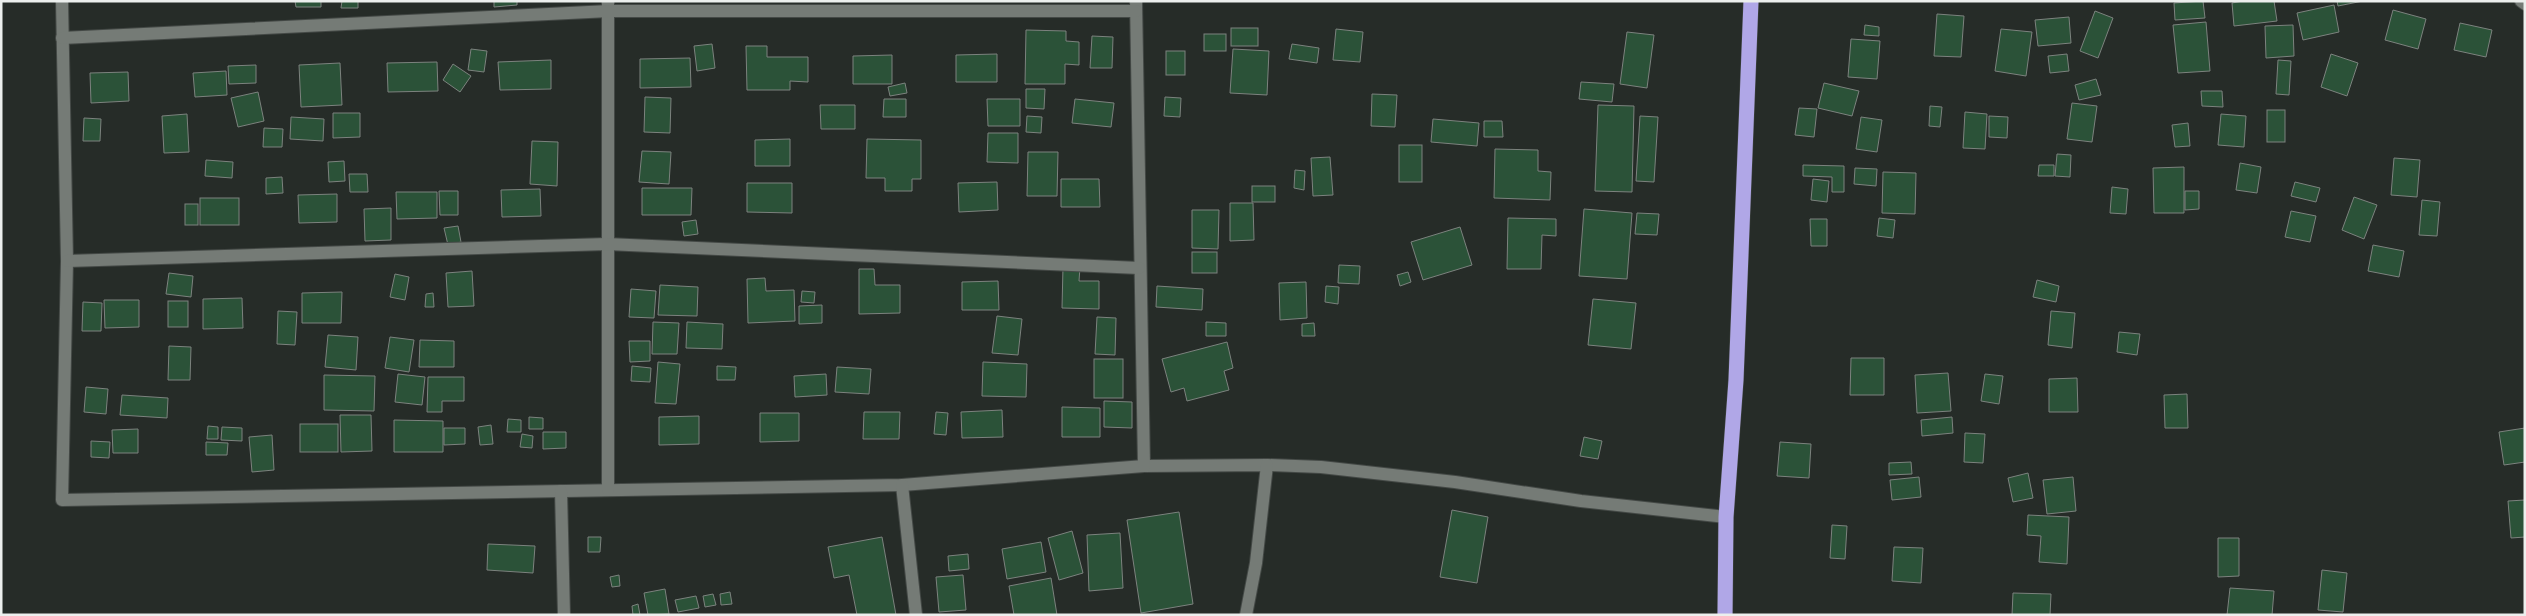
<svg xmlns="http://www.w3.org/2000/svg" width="2526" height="616" font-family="'Roboto Serif',serif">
  <rect width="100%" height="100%" fill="#262c28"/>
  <g fill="#2b5238" stroke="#7c827e">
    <polygon points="295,1 321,1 321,7 296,7"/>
    <polygon points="342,1 358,1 358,8 341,8"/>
    <polygon points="494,1 517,1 517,5 494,7"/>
    <polygon points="2203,1 2205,18 2175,20 2174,3"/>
    <polygon points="2243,1 2274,1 2277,21 2234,26 2232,3"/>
    <polygon points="2337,1 2363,1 2338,6"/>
    <polygon points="2334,5 2339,32 2303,40 2297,13"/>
    <polygon points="2393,10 2426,19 2418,49 2385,40"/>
    <polygon points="2095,11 2113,18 2098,58 2080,51"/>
    <polygon points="1937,14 1964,16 1961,57 1934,56"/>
    <polygon points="2069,17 2071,43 2038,46 2035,20"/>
    <polygon points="2206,22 2210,71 2178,73 2173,25"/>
    <polygon points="2460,23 2492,30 2486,57 2454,50"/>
    <polygon points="1865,25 1879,27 1879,36 1864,35"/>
    <polygon points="2293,25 2294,56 2266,58 2265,26"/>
    <rect x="1231" y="28" width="27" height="18"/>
    <polygon points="1336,29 1363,32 1360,62 1333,60"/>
    <polygon points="2001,29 2032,32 2026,76 1995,71"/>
    <polygon points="1026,30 1066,31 1066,41 1079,42 1079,65 1065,64 1065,84 1025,84"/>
    <polygon points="1627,32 1654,35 1647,88 1620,84"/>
    <rect x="1204" y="34" width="22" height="17"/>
    <polygon points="1092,36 1113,37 1112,68 1090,68"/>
    <polygon points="1851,39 1880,41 1877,79 1848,77"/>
    <polygon points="712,44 715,68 697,71 694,46"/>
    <polygon points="1292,44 1319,48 1317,63 1289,59"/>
    <polygon points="746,46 767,46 767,57 808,57 808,82 790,81 790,90 747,90"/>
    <polygon points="471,49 487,51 484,72 468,70"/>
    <polygon points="1233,49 1269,51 1267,95 1230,93"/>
    <rect x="1166" y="51" width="19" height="24"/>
    <polygon points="997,54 997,82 956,82 956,55"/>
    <polygon points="2067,54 2069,71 2050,73 2048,56"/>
    <polygon points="2331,54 2358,63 2347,96 2321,87"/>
    <polygon points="892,55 892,84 853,84 853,56"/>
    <polygon points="690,58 691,87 640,88 640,59"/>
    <polygon points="551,60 551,89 500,90 498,62"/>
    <polygon points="2278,60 2291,61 2289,95 2276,94"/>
    <polygon points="437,62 438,91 388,92 387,63"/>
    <polygon points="340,63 342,105 301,107 299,65"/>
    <polygon points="453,64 471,76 460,92 443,80"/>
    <polygon points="256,65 256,83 229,84 228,66"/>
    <polygon points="226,71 227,95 195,97 193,73"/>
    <polygon points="128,72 129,101 91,103 90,73"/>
    <polygon points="2096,79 2101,95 2079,100 2075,85"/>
    <polygon points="1581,82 1614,84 1612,102 1579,99"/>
    <polygon points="905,83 907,93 890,96 888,87"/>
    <polygon points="1824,83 1859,91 1852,116 1818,108"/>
    <polygon points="1026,89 1045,89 1044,109 1026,108"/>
    <polygon points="2201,91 2222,91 2223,107 2202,106"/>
    <polygon points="258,92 264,121 238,127 231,98"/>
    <polygon points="1372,94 1397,95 1395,127 1371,126"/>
    <polygon points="645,97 671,98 670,133 644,132"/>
    <polygon points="1165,97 1181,98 1180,117 1164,116"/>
    <polygon points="884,99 906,99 906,117 883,117"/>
    <polygon points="987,99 1020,99 1020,126 988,126"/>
    <polygon points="1075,99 1114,103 1111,127 1072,123"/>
    <polygon points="2072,103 2097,106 2092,142 2067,139"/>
    <polygon points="820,105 855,105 855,129 821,129"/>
    <polygon points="1598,105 1634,106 1632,192 1595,191"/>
    <polygon points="1930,106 1942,107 1940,127 1929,126"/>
    <polygon points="1799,108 1817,109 1814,137 1795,135"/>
    <rect x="2267" y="110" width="18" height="32"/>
    <polygon points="1965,112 1987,114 1985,149 1963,148"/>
    <polygon points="333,113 360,113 360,137 333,138"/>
    <polygon points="187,114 189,152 164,153 162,116"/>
    <polygon points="2221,114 2246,116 2244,147 2218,145"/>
    <polygon points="1027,116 1042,117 1041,133 1026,132"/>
    <polygon points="1640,116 1658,117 1654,182 1636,181"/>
    <polygon points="1989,116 2008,117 2007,138 1989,137"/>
    <polygon points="291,117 324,119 323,141 290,139"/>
    <polygon points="1861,117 1882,120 1877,152 1856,149"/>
    <polygon points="84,118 101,119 100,141 83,141"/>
    <polygon points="1433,119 1479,123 1477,146 1431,142"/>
    <polygon points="1484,121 1502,121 1503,137 1484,137"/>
    <polygon points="2188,123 2190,146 2175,147 2172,125"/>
    <polygon points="264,128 283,129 282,147 263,147"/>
    <polygon points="988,133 1018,133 1018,163 987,162"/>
    <polygon points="790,139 790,166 755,166 755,140"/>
    <polygon points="867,139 921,140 921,179 912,179 912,191 885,191 885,178 866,178"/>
    <polygon points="532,141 558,142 557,186 530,184"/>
    <rect x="1399" y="145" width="23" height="37"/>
    <polygon points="1495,149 1538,150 1538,171 1551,172 1550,200 1494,198"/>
    <polygon points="642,151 671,152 669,184 639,182"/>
    <polygon points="1028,152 1058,152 1057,196 1027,196"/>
    <polygon points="2057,154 2071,155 2070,177 2055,176"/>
    <polygon points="1330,157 1333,195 1313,196 1311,158"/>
    <polygon points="2394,158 2420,160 2417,197 2391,195"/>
    <polygon points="206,160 233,162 232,178 205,176"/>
    <polygon points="344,161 345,181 329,182 328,162"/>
    <polygon points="2240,163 2261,167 2257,193 2236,190"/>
    <polygon points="1803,165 1844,166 1844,192 1832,192 1832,177 1803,176"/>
    <polygon points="2039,165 2054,165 2054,176 2038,176"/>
    <polygon points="2184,167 2184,213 2154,213 2153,168"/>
    <polygon points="1855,168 1877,169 1876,186 1854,184"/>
    <polygon points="1295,170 1305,171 1304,190 1294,188"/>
    <polygon points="1883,172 1916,173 1915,214 1882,213"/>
    <polygon points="349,174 367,174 368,192 350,192"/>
    <polygon points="282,177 283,193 266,194 266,178"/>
    <polygon points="1061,179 1099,179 1100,207 1061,207"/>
    <polygon points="1813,179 1829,181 1827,202 1811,200"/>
    <polygon points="997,182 998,210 959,212 958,183"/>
    <polygon points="2295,182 2320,188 2316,202 2291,196"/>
    <polygon points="747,183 792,183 792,213 747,212"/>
    <rect x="1252" y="186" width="23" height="16"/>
    <polygon points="2112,187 2128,189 2126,214 2110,213"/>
    <polygon points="642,188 692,188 691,215 642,215"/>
    <polygon points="540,189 541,216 502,217 501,190"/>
    <polygon points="439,191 458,191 458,215 440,215"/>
    <polygon points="2185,191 2199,191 2199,209 2185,210"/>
    <polygon points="396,192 437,192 437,218 397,219"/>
    <polygon points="337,194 337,222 299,223 298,195"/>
    <polygon points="2354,197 2377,205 2364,239 2342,230"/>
    <rect x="200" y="198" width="39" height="27"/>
    <polygon points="2422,200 2440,202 2437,236 2419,235"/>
    <polygon points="1230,203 1253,203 1254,240 1230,241"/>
    <rect x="185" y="204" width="13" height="21"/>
    <polygon points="391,208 391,240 365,241 364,209"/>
    <polygon points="1584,209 1632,213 1627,279 1579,276"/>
    <polygon points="1192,210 1219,210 1218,249 1192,248"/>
    <polygon points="2291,211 2316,216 2310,242 2285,237"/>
    <polygon points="1637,213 1659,214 1657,235 1635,234"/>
    <polygon points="1508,218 1556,219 1556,236 1542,235 1541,269 1507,269"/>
    <polygon points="1879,218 1895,220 1893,238 1877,236"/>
    <polygon points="1810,219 1827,219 1827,246 1811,246"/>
    <polygon points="696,220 698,234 684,236 682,222"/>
    <polygon points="458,226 461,242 448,245 444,228"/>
    <polygon points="1460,227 1472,265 1423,280 1411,242"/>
    <polygon points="2373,245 2404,251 2399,277 2368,271"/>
    <rect x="1192" y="252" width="25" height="21"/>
    <polygon points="1339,265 1360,266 1359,284 1338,283"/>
    <polygon points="1063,267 1080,267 1079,281 1099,281 1099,309 1062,308"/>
    <polygon points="859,269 874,269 875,285 900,285 900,313 859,314"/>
    <polygon points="472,271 474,306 448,307 446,273"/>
    <polygon points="1408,272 1411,282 1400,286 1397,275"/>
    <polygon points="169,273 193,276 191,297 166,294"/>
    <polygon points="395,274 409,277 405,300 390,297"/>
    <polygon points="765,278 766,291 794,290 795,321 748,323 747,279"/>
    <polygon points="2037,280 2059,286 2056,302 2033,297"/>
    <polygon points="998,281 999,310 962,310 962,282"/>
    <polygon points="1306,282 1307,318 1280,320 1279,283"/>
    <polygon points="660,285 698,287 697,316 658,315"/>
    <polygon points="1157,286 1203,289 1202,310 1156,307"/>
    <polygon points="1326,286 1339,287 1338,304 1325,302"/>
    <polygon points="631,289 656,291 654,318 629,317"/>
    <polygon points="802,291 815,292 814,303 801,302"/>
    <polygon points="342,292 341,323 302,323 302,293"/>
    <polygon points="433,293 434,307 425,307 426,294"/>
    <polygon points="242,298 243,328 203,329 203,299"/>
    <polygon points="1593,299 1636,303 1631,349 1588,345"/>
    <polygon points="104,300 139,300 139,327 105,328"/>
    <rect x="168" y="301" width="20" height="26"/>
    <polygon points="83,302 102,303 101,331 82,331"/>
    <polygon points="822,305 822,323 799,324 799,306"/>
    <polygon points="278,311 297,312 295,345 277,344"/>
    <polygon points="2051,311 2075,313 2072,348 2048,345"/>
    <polygon points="997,316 1022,319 1018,355 992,353"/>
    <polygon points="1097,317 1116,318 1115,355 1095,354"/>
    <polygon points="653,322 679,323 677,354 652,354"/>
    <polygon points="687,322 723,324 722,349 686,348"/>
    <polygon points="1206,322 1226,323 1226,336 1206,336"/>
    <polygon points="1314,323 1315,336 1302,336 1302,324"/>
    <polygon points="2119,332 2140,334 2137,355 2117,352"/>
    <polygon points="328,335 358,337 356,370 325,367"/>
    <polygon points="390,337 414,340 409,372 385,368"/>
    <polygon points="420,340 454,341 454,367 419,367"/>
    <polygon points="629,341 650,341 650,361 630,362"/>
    <polygon points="1227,342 1233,368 1224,371 1229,390 1187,401 1184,388 1171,392 1162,359"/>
    <polygon points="169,346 191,347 190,380 168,380"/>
    <polygon points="1851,358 1884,358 1884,395 1850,395"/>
    <rect x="1094" y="359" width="29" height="39"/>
    <polygon points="658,362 680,364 676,404 655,403"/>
    <polygon points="983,362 1027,364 1026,397 982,396"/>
    <polygon points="632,366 651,368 650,382 631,381"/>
    <polygon points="717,366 736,367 735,380 717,380"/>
    <polygon points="837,367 871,369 869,394 835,392"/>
    <polygon points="1948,373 1951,411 1917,413 1915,375"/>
    <polygon points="398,374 425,377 422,405 395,402"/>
    <polygon points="826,374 827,395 795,397 794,376"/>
    <polygon points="1985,374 2003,376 1999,404 1981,401"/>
    <polygon points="324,375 375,376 374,411 324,410"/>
    <polygon points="428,377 464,377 464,401 442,401 442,412 427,412"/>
    <polygon points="2077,378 2078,412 2049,412 2049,379"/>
    <polygon points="86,387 108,389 106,414 84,412"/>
    <polygon points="2187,394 2188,428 2165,428 2164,395"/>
    <polygon points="122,395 168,398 167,418 120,415"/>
    <polygon points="1104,401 1132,402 1132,428 1104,427"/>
    <polygon points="1062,407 1100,408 1100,437 1062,437"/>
    <polygon points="1002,410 1003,437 962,438 961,412"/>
    <polygon points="864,412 900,412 899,439 863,439"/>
    <polygon points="936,412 948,413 946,435 934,434"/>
    <polygon points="760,413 799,413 799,441 760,442"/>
    <polygon points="340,415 371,415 372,451 341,452"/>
    <polygon points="699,416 699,444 659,445 659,417"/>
    <polygon points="529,417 543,418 543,429 529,429"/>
    <polygon points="1952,417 1953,433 1922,436 1921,420"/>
    <polygon points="508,419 521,420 521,432 507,432"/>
    <polygon points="394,420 443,421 443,452 394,452"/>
    <rect x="300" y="424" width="38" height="28"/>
    <polygon points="491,425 493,444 480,445 478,427"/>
    <polygon points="208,426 218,427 218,439 207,439"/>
    <polygon points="222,427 242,428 242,441 221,440"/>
    <polygon points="444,428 465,428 465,444 444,445"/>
    <polygon points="2525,428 2525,462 2504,465 2499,432"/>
    <polygon points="138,429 138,453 113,453 112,430"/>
    <polygon points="543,432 566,432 566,448 543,449"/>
    <polygon points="1965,433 1985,434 1983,463 1964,462"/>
    <polygon points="522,434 533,436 532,448 520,447"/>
    <polygon points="272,435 274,470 252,472 249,437"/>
    <polygon points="1584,437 1602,441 1598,459 1580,456"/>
    <polygon points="91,441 110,442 109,458 91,457"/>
    <polygon points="206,442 228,443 227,455 206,455"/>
    <polygon points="1780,442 1811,444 1809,478 1777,476"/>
    <polygon points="1911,462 1912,474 1889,475 1889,463"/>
    <polygon points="2028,473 2033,498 2013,502 2008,478"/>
    <polygon points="1919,477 1921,497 1892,500 1890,480"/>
    <polygon points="2073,477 2076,511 2047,514 2043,480"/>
    <polygon points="2525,500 2525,537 2511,538 2508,501"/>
    <polygon points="1452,510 1488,517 1477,583 1440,577"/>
    <polygon points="1179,512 1193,604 1141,613 1127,520"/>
    <polygon points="2028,515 2069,517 2067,564 2039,562 2041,536 2027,535"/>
    <polygon points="1832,525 1847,526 1845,559 1830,558"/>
    <polygon points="1072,531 1083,573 1059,580 1048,538"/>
    <polygon points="1120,533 1123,588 1089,591 1087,535"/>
    <polygon points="588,537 601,537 600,552 588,552"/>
    <polygon points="882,537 896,615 857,615 849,575 834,578 828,547"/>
    <polygon points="2218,538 2239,538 2239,576 2218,577"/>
    <polygon points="1041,542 1046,572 1007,579 1002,549"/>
    <polygon points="488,544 535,546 533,573 487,570"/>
    <polygon points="1894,547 1923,548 1921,583 1892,581"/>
    <polygon points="968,554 969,569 949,571 948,556"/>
    <polygon points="2322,570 2347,573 2343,612 2318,610"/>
    <polygon points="619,575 620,586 612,587 610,577"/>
    <polygon points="963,575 966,610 939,612 936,577"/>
    <polygon points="1051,578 1057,615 1014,615 1009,586"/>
    <polygon points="2230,588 2274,591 2272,615 2227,615"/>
    <polygon points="665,589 669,614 648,615 644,593"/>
    <polygon points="730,592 732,604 721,605 720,594"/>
    <polygon points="2013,593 2051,594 2050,615 2012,615"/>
    <polygon points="713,594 716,605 705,607 703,596"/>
    <polygon points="696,596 699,608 678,612 675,600"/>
    <polygon points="638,604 640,615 633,615 632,606"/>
  </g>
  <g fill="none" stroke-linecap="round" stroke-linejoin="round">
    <defs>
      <g id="street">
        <polyline points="62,1 67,261 62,500 902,485 1144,466 1267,465 1321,467 1455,482 1581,501 1726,517"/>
        <polyline points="608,1 608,490"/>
        <polyline points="1136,1 1144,466"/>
        <polyline points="2521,1 2525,4"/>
        <polyline points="62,38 609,11 1136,11"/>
        <polyline points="67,261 607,244 1139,268"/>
        <polyline points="902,485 916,615"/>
        <polyline points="561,491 564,615"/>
        <polyline points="1246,615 1256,563 1267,465"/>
      </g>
      <polyline id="highway" points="1725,615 1726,517 1736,380 1751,1"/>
    </defs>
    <use href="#street" stroke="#444946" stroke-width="14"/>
    <use href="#highway" stroke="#444946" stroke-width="16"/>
    <use href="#street" stroke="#757b76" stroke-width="12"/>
    <use href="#highway" stroke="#b0a7e7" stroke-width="15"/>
  </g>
  <rect width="2526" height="616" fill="none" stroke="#ecefed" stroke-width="5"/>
</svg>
